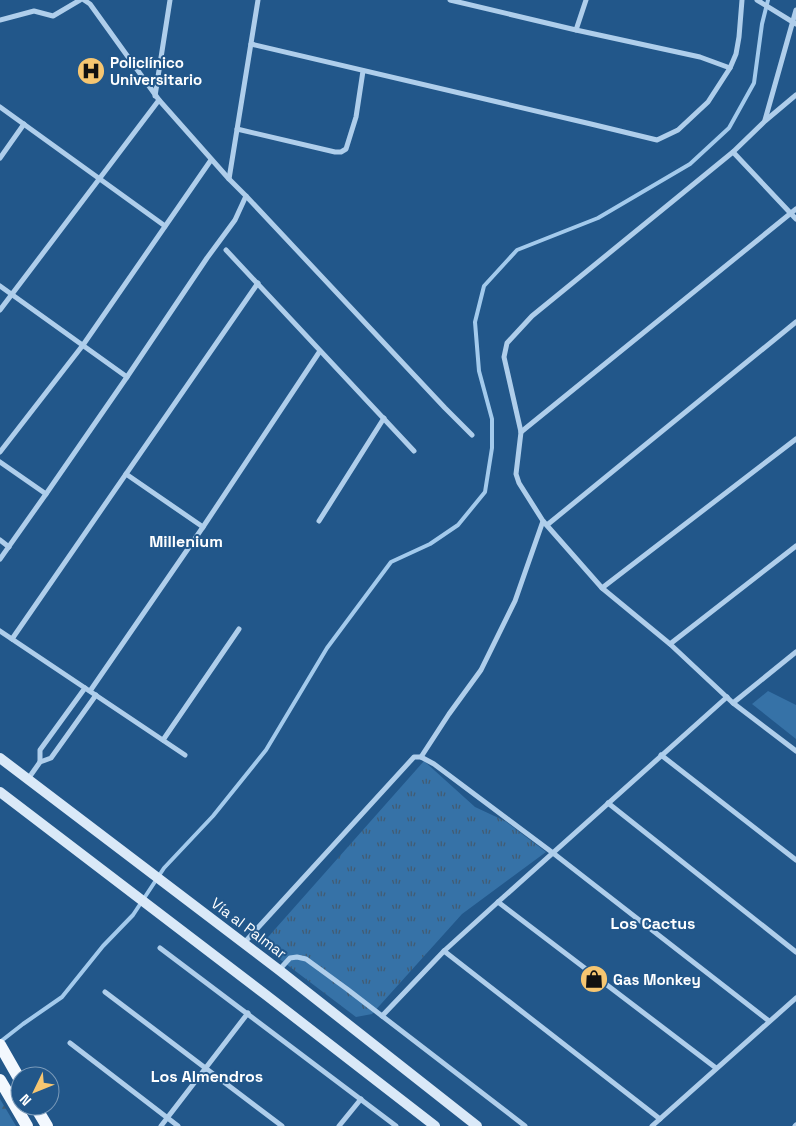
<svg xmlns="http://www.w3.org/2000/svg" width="796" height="1126" font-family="'Space Grotesk',sans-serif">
  <defs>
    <pattern id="grass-tufts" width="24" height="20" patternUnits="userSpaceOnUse" patternTransform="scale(1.25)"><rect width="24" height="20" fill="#3672a7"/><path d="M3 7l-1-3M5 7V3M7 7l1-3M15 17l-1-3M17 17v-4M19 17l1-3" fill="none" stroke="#435b70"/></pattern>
    <pattern id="forest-firs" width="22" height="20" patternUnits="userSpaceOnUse" patternTransform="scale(1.25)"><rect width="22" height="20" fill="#3672a7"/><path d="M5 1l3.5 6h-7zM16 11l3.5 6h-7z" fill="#435b70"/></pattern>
  </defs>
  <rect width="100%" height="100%" fill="#22578a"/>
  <polygon fill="url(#grass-tufts)" points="424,761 475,807 505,821 546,852 462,914 372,1014 356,1017 261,945"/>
  <polygon fill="url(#forest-firs)" points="0,1099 16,1126 0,1126"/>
  <polygon fill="#3672a7" points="768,691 796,705 796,739 752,704"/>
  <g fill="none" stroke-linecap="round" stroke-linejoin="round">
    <polyline stroke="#a3caec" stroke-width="4" points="0,1042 23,1024 62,997 103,946 133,915 164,868 213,816 266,750 327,648 391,562 430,544 458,525 485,492 492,448 492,419 479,371 475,322 484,286 517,250 598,218 690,164 729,128 754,83 762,24 768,0"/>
    <g stroke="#afceeb" stroke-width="5">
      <polyline points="84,0 90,4 159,100 229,179 246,196 445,408 472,435"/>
      <polyline points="450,0 576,30 700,57 730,68"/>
      <polyline points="757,0 796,24"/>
      <polyline points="0,20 34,11 53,16 80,0"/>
      <polyline points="576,30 586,0"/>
      <polyline points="251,44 591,124 657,140 678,130 708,102 730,68 736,54 739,37 742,0"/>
      <polyline points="796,95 765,121 733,152 532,316 507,343 504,357 521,432 516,474 519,483 543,521 602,588 670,644 733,703 796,751"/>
      <polyline points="155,96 170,0"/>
      <polyline points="0,107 165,226"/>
      <polyline points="765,120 796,10"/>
      <polyline points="237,129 335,152 341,152 346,149 356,117 363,71"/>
      <polyline points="733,152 796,219"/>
      <polyline points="0,158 24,124"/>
      <polyline points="229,179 258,0"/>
      <polyline points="226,250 414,451"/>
      <polyline points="0,286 127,377"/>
      <polyline points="0,310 159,100"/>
      <polyline points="521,432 796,209"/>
      <polyline points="0,452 83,345 211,160"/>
      <polyline points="0,462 46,494"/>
      <polyline points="126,474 203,527"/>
      <polyline points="319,521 384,418"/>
      <polyline points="547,525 796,322"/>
      <polyline points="0,540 9,547"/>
      <polyline points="0,559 46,494 127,377 207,258 235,220 246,196"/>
      <polyline points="602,588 796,439"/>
      <polyline points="0,631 185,755"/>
      <polyline points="12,639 258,283"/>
      <polyline points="670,644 796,546"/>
      <polyline points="90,691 203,527 320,351"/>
      <polyline points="733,703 796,652"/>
      <polyline points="163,740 239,629"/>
      <polyline points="661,755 796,860"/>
      <polyline points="421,757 449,714 481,670 515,601 543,521"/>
      <polyline points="40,762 51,758 96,695"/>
      <polyline points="28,779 40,762 40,750 85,688"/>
      <polyline points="608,803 796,952"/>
      <polyline points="498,902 716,1068"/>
      <polyline points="244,943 414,757 421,757 434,764 553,853 769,1021"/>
      <polyline points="160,948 396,1126"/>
      <polyline points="444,951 660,1119"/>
      <polyline points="279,970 290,958 297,957 306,959 347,989 525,1126"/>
      <polyline points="105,992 282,1126"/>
      <polyline points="382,1016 444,951 498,902 727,697"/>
      <polyline points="70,1043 178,1126"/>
      <polyline points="161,1126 248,1013"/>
      <polyline points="339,1126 361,1099"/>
      <polyline points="652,1126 796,998"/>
      <polyline points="795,1126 796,1125"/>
    </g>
    <g stroke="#dae9f8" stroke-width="10">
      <polyline points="0,758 279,970 477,1126"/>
      <polyline points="0,792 266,995 435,1126"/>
    </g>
    <g stroke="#f3f8fe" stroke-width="12">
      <polyline points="0,1045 20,1080"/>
      <polyline points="0,1080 27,1126"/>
      <polyline points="35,1106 47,1126"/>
    </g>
  </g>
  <defs>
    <symbol id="hospital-disc" viewBox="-11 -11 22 22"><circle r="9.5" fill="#f6c671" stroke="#22578a"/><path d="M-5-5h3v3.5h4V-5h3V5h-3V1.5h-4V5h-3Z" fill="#111"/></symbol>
    <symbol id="shop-disc" viewBox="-11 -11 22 22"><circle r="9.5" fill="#f6c671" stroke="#22578a"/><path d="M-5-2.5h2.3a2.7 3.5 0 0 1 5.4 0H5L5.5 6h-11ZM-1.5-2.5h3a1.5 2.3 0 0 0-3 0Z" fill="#111"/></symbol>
  </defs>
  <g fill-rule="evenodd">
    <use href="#hospital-disc" x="75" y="55" width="32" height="32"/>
    <use href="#shop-disc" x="578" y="963" width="32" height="32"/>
  </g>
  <g text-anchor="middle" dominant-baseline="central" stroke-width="4" stroke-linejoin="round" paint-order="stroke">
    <g font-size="15" font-weight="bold" fill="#fff" stroke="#22578a" text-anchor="start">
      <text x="110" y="62">Policlínico<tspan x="110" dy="17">Universitario</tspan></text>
      <text x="613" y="979">Gas Monkey</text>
    </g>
    <g font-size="15" fill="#fff" stroke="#22578a">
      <text transform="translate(249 928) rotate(37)">Vía al Palmar</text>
    </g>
    <g font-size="16" font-weight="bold" fill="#fff" stroke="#22578a">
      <text x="186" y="541">Millenium</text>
      <text x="653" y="923">Los Cactus</text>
      <text x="207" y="1076">Los Almendros</text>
    </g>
  </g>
  <g transform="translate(35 1091) rotate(227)"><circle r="24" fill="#22578a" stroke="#7a9ab9"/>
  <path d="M0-4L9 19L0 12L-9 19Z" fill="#f6c671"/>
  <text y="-8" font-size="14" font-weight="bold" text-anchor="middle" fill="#ffffff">N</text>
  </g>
</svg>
